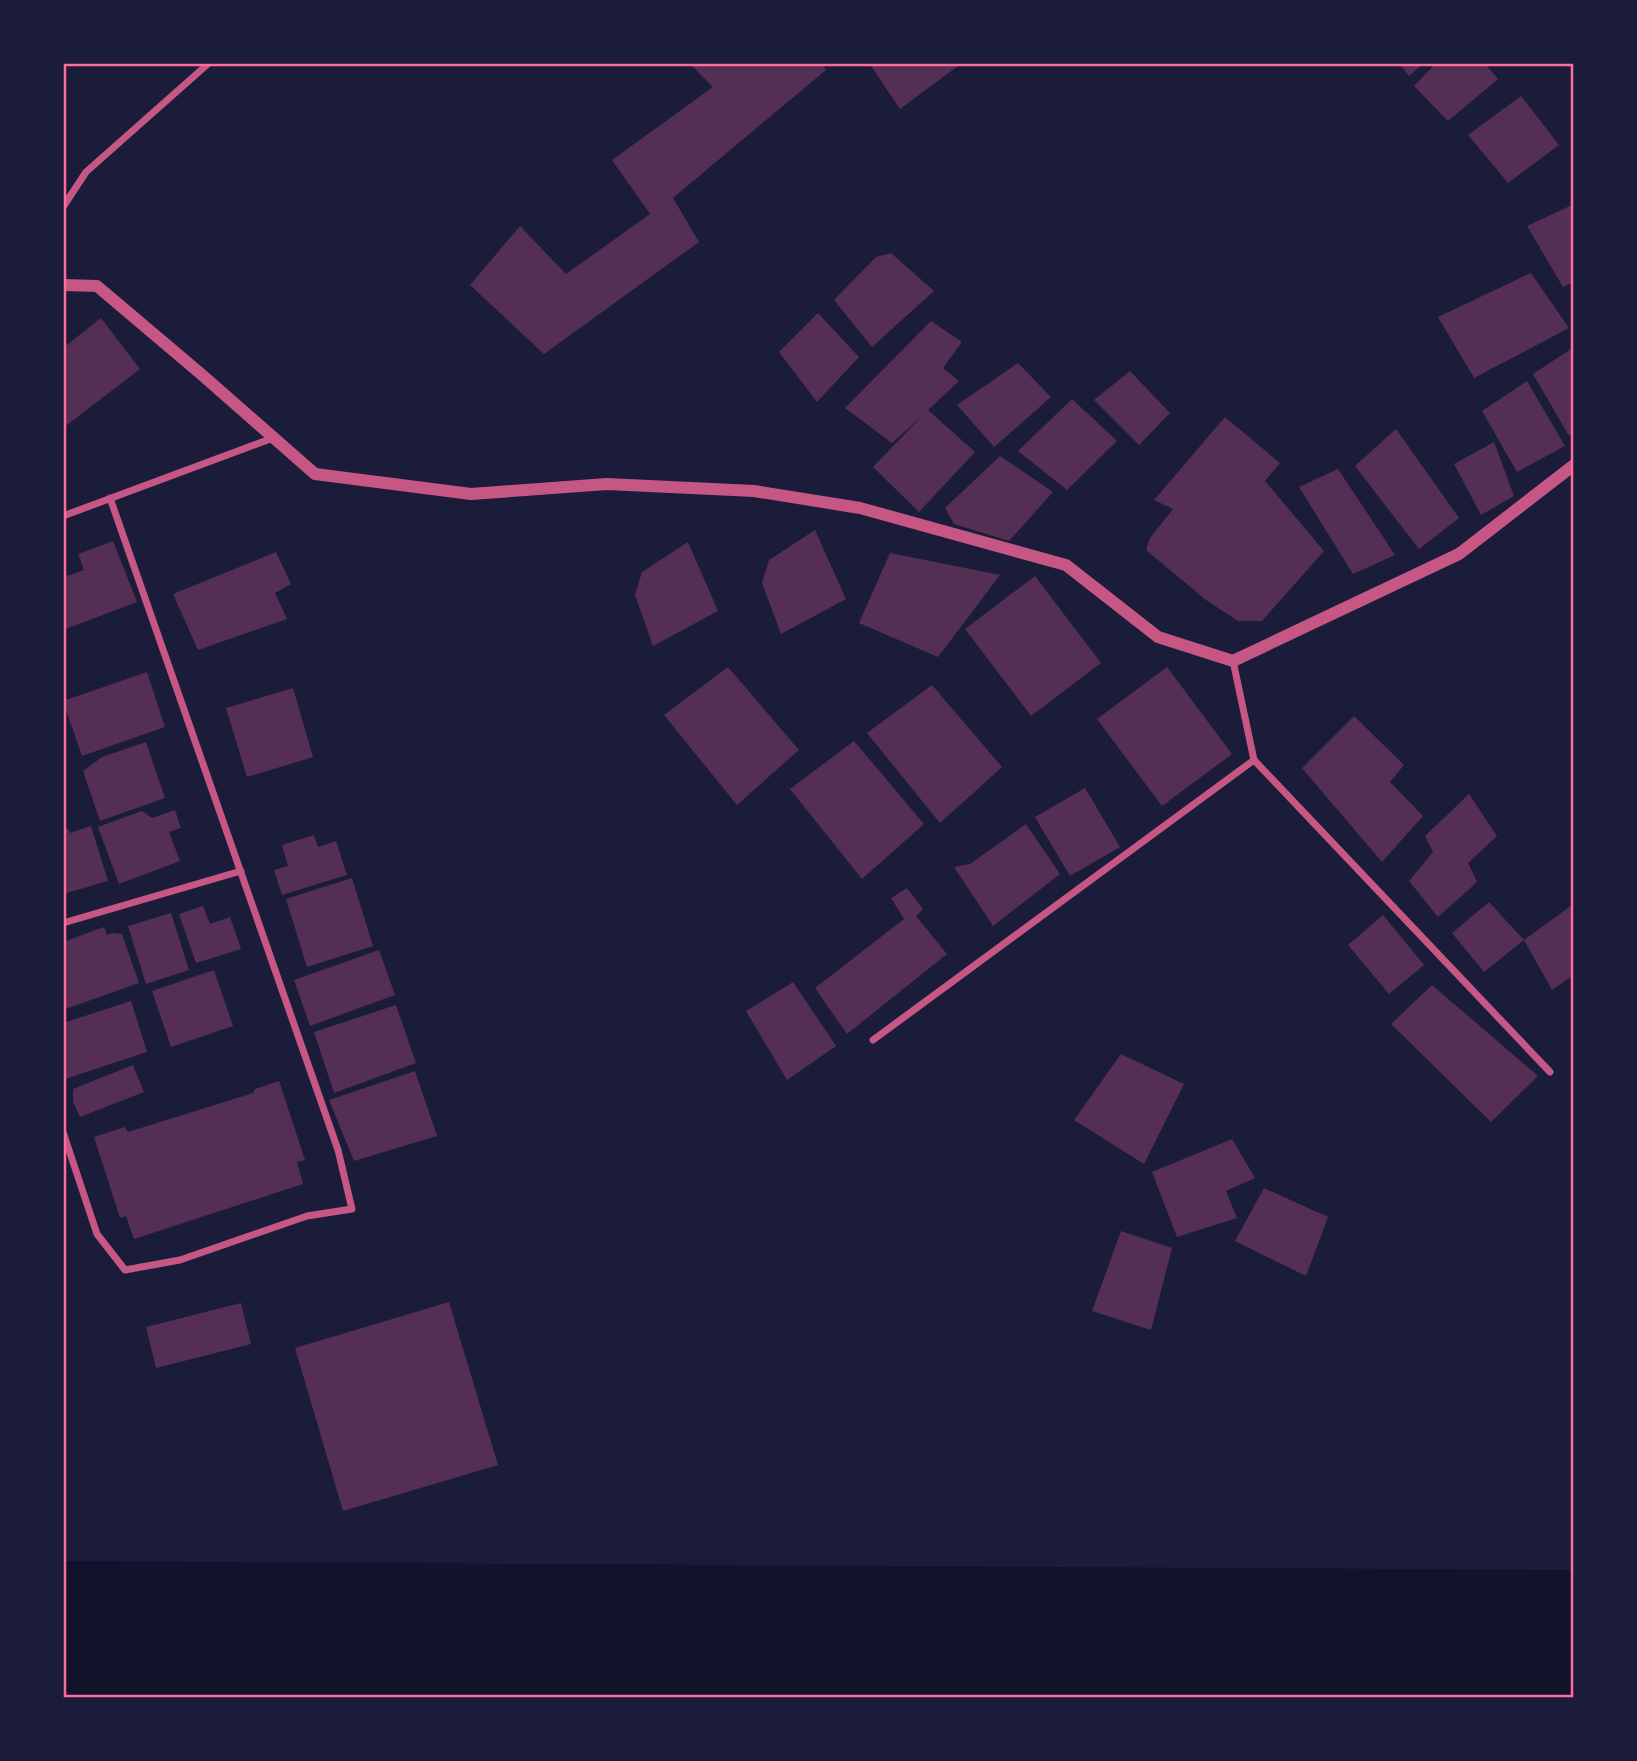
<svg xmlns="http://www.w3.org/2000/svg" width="1637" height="1761" font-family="'PT Sans',sans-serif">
  <rect width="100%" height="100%" fill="#1b1b3a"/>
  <polygon fill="#12122b" points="63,1561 1574,1570 1574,1698 63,1698"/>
  <g fill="#542f53">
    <polygon points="689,63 821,63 826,70 673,198 699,242 544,354 470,285 520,226 566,274 650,214 612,160 713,87"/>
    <polygon points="869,63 962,63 900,109"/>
    <polygon points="1399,63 1424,63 1409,76"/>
    <polygon points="1436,63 1484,63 1498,79 1448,121 1414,86"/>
    <polygon points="1521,96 1559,145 1508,183 1468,135"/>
    <polygon points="1574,204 1574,282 1563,287 1527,226"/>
    <polygon points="891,253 934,291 872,347 834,300 876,257"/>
    <polygon points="1531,273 1569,328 1474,378 1438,317"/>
    <polygon points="818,313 859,357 817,402 779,352"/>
    <polygon points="101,318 140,369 63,428 63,348"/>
    <polygon points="931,321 962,342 943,368 959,381 928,410 975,452 919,512 873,467 921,417 892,443 845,408"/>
    <polygon points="1574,347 1574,433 1569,436 1533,374"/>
    <polygon points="1018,363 1051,397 994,447 957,405"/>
    <polygon points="1130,371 1170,413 1139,445 1094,400"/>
    <polygon points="1527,381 1565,446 1517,472 1482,411"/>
    <polygon points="1072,399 1117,441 1067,490 1018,451"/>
    <polygon points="1225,417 1280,463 1265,481 1324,551 1262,621 1238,621 1206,600 1146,550 1150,538 1173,509 1154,500"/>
    <polygon points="1396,429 1459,518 1419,549 1355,466"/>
    <polygon points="1494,442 1514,496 1481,515 1454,464"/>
    <polygon points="1000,456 1053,492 1009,541 954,524 945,508"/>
    <polygon points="1338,469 1395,555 1353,574 1299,487"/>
    <polygon points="815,530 846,599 781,634 762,583 769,560"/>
    <polygon points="113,541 137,602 63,630 63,568 67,576 84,570 78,554"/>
    <polygon points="688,542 718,611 653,646 635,595 642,572"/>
    <polygon points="276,552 291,584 275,593 287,619 198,650 173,594"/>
    <polygon points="890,553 1000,575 938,657 859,623"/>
    <polygon points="1035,576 1101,663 1031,716 965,629"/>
    <polygon points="728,667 799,750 737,805 664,715"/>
    <polygon points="1167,667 1232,754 1162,806 1097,719"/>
    <polygon points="147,672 165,727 82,756 63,701"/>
    <polygon points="932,685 1002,767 940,823 867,733"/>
    <polygon points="293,688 313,757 247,777 226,708"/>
    <polygon points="1354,716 1404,765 1390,782 1423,816 1382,862 1302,768"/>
    <polygon points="854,741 924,824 862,879 790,789"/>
    <polygon points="146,742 165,798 100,821 83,771 102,757"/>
    <polygon points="1085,788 1120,847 1070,876 1035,817"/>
    <polygon points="1469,794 1497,836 1468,863 1477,882 1438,917 1409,881 1433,852 1425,836"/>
    <polygon points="175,810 181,828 169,832 180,861 119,884 98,827 142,811 152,818"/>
    <polygon points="1026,824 1060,874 993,926 954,867 970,864"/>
    <polygon points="91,826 108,881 63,894 63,830 68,828 70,833"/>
    <polygon points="314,835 318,847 336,841 347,875 282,895 274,870 288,866 282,845"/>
    <polygon points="352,878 373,946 307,967 286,899"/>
    <polygon points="907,888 923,909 916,916 947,954 847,1034 815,988 904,919 891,898"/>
    <polygon points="1489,902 1524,940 1572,905 1574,909 1574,975 1552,990 1524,940 1484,972 1452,933"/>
    <polygon points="203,906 210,924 230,917 241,949 196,963 179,914"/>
    <polygon points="171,913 189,970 146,984 128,926"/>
    <polygon points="1383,915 1424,965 1389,994 1348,945"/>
    <polygon points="104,927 107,935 112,933 122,934 139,983 63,1010 63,942"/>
    <polygon points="379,950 395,995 310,1026 294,980"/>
    <polygon points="214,970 233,1026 171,1047 152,991"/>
    <polygon points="793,982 836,1046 787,1080 746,1011"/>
    <polygon points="1432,985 1538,1076 1491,1122 1391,1024"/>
    <polygon points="131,1001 147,1052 65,1079 63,1073 63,1023"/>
    <polygon points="396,1005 416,1063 334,1093 314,1032"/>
    <polygon points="1121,1054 1184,1084 1144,1164 1074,1120"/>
    <polygon points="133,1065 144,1092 80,1117 73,1102 73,1089"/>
    <polygon points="415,1071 437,1136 354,1161 329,1100"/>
    <polygon points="279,1081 305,1160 297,1162 303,1184 134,1239 126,1216 120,1218 94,1137 125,1127 128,1132 253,1093 255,1089"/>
    <polygon points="1232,1139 1255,1178 1226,1191 1237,1218 1177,1237 1152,1172"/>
    <polygon points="1264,1188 1328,1217 1306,1276 1235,1241"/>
    <polygon points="1121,1231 1172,1248 1151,1330 1092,1311"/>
    <polygon points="449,1302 498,1465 343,1511 295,1348"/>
    <polygon points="241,1303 251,1344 156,1368 146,1327"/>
  </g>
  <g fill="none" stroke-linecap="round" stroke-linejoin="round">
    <g stroke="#c65784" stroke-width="7">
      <polyline points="63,207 86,172 209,63"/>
      <polyline points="63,516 273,438"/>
      <polyline points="1233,661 1254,760 1550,1072"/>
      <polyline points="63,923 241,871"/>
      <polyline points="873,1040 1254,760"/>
      <polyline points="63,1132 97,1234 125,1270 180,1260 307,1216 352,1209 338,1150 110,498"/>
    </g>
    <polyline stroke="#c65784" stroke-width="12" points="63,285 97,286 201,374 315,474 471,494 607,484 754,491 860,508 1066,565 1158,637 1233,661 1459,554 1574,465"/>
  </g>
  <rect width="1637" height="1761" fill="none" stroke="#1b1b3a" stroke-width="130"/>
  <rect x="65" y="65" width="1507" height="1631" fill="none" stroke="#ff6b9d" stroke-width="2.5"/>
</svg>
